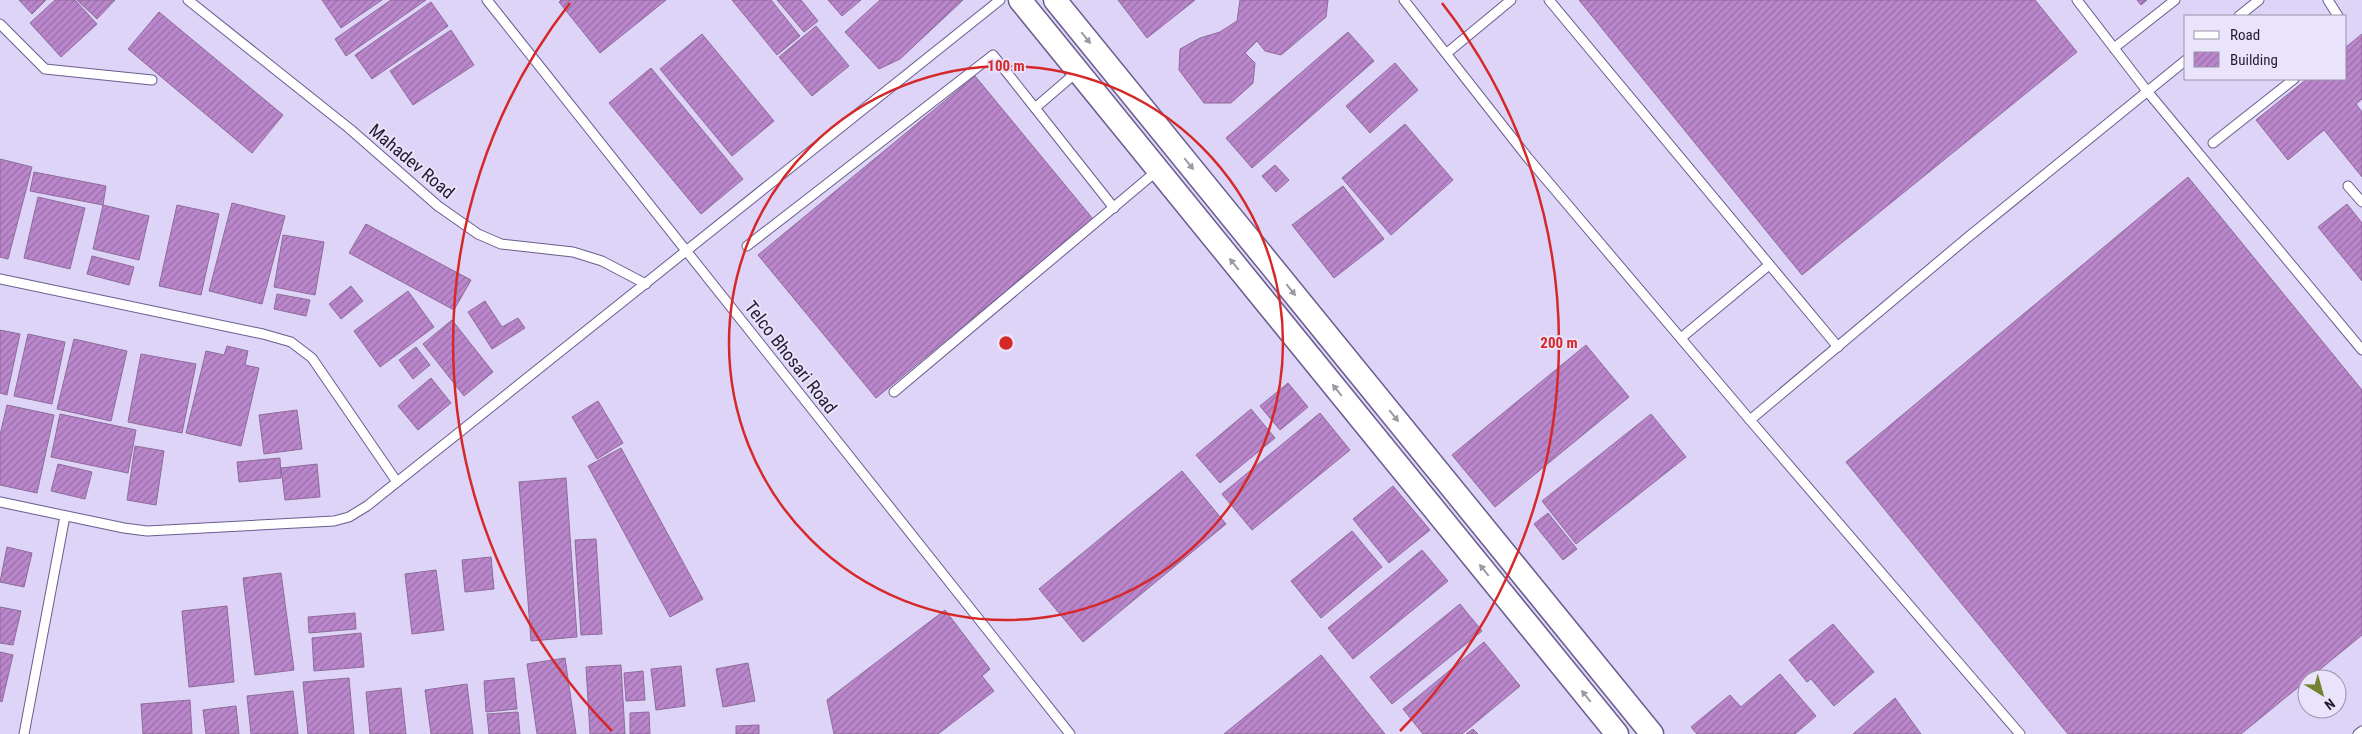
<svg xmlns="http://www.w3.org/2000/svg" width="2362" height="734" font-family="'Roboto Condensed',sans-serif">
  <defs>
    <pattern id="building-hatch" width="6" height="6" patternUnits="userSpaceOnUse" patternTransform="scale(1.25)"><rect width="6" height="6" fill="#bb87cc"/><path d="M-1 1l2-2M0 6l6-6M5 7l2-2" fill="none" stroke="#986ea6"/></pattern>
  </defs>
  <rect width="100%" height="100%" fill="#ddd4f7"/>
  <g fill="url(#building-hatch)" stroke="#8e6b9a">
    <polygon points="19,0 46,0 32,14"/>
    <polygon points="55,0 75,0 97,24 61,57 30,23"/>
    <polygon points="77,0 115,0 97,19"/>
    <polygon points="322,0 382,0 341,28"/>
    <polygon points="391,0 426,0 346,56 335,39"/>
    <polygon points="561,0 666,0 600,53 559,2"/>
    <polygon points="732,0 771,0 800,36 777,55"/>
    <polygon points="777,0 801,0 818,21 804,32"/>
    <polygon points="828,0 861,0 842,16"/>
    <polygon points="880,0 963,0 900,59 879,69 845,32"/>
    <polygon points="1118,0 1195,0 1147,38"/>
    <polygon points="1240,0 1328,0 1326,17 1281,55 1265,51 1257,41 1245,53 1255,63 1253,83 1231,103 1204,103 1179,70 1180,49 1200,38 1220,32 1237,21"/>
    <polygon points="1579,0 2035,0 2077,52 1802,275"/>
    <polygon points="2137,0 2147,0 2141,5"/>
    <polygon points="431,2 448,26 372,79 355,55"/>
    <polygon points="159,12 283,115 252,153 128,49"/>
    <polygon points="816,26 849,66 812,96 779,57"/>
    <polygon points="451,30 474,65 413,105 390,71"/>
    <polygon points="1348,32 1374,61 1252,168 1226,138"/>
    <polygon points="702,34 774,121 732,156 660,69"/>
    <polygon points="2362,34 2362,99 2356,104 2362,112 2362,177 2324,130 2288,160 2256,120 2307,79 2346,79 2346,47"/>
    <polygon points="1395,63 1418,90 1370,133 1346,106"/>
    <polygon points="651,68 743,179 701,214 609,103"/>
    <polygon points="975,76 1093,219 876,398 758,255"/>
    <polygon points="1405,124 1453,180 1391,235 1342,178"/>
    <polygon points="0,159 32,167 8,259 0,257"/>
    <polygon points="1275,165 1289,180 1276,192 1262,176"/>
    <polygon points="34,172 106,186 103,205 30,191"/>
    <polygon points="2188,177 2362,390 2362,635 2241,734 2068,734 1846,462"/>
    <polygon points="1343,186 1384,239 1334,278 1292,225"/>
    <polygon points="38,197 85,208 70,269 24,258"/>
    <polygon points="232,203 285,216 262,304 209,291"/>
    <polygon points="2347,204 2362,223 2362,281 2318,227"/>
    <polygon points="103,205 149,216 139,260 93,249"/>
    <polygon points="177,205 219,214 201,295 159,286"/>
    <polygon points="366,224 471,280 454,310 349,253"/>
    <polygon points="283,235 324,242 315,295 274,287"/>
    <polygon points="92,256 134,267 129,285 87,274"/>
    <polygon points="351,286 363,301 341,319 329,304"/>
    <polygon points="408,291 434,327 380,367 354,331"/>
    <polygon points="277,294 310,300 306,316 274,309"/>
    <polygon points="485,301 502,327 518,318 525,328 492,349 468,312"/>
    <polygon points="452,320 493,372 464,396 423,344"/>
    <polygon points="0,330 20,334 7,395 0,393"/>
    <polygon points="28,334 65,342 52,404 14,396"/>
    <polygon points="74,339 127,351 111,421 57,409"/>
    <polygon points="1586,345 1629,397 1495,507 1452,455"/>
    <polygon points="227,346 248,351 245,365 259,368 241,446 186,433 206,351 224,355"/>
    <polygon points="416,347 430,365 413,379 399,360"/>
    <polygon points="141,354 196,364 182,433 128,422"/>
    <polygon points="431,378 451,403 418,430 398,406"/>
    <polygon points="1288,383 1308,407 1280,430 1260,406"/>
    <polygon points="598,401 623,443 597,459 572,417"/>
    <polygon points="7,405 54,415 37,493 0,485 0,435"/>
    <polygon points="1251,409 1275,438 1220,483 1196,455"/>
    <polygon points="297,410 302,449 264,454 259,415"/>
    <polygon points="1320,413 1350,450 1252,530 1222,494"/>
    <polygon points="60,414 136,430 128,473 51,457"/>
    <polygon points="1651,414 1686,457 1576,544 1542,501"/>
    <polygon points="135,446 164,451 156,505 127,500"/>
    <polygon points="621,448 703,599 670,617 588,466"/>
    <polygon points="280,458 281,478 239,482 237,462"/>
    <polygon points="58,464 92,472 85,499 51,491"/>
    <polygon points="317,464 320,497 285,500 281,468"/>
    <polygon points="1182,471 1226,524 1083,642 1039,589"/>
    <polygon points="566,478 577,637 531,641 519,482"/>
    <polygon points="1393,486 1430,530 1389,563 1353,519"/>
    <polygon points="1548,513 1577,549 1563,560 1534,524"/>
    <polygon points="1352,531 1382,567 1321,618 1291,581"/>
    <polygon points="596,539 602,634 581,635 575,540"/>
    <polygon points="7,547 32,553 24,587 0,582"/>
    <polygon points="1422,550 1448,581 1353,659 1328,628"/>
    <polygon points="491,557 494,589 465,592 462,560"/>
    <polygon points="436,570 444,630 412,634 405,574"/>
    <polygon points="281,573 294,670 255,675 243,578"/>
    <polygon points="1460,604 1482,631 1392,704 1370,677"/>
    <polygon points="227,606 234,682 189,687 182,611"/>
    <polygon points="0,607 21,611 13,645 0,643"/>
    <polygon points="945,610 990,669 982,676 994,691 938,734 834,734 827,700"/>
    <polygon points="355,613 356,629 309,633 308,617"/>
    <polygon points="1833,624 1874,672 1834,706 1811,679 1807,682 1789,660"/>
    <polygon points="361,633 364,667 314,671 312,638"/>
    <polygon points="1484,642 1520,686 1462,734 1423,734 1403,709"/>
    <polygon points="0,652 13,655 2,702 0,701"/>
    <polygon points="1321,655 1385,734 1224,734"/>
    <polygon points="565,658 576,734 537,734 527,664"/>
    <polygon points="748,663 755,701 723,707 716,669"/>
    <polygon points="621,665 625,734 590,734 586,667"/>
    <polygon points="681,666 685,706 656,710 651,669"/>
    <polygon points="643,671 645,700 626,701 624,673"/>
    <polygon points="1780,674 1816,716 1795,734 1697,734 1691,727 1730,695 1741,707"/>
    <polygon points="349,678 354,734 308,734 303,682"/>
    <polygon points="514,678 517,709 486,712 484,681"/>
    <polygon points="467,684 473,734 431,734 425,690"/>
    <polygon points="401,688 406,734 370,734 366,692"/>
    <polygon points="293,691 298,734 251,734 247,696"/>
    <polygon points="1895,698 1921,734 1853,734"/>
    <polygon points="190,700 192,734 143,734 141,704"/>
    <polygon points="236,706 239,734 206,734 203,710"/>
    <polygon points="518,712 520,734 489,734 487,714"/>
    <polygon points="649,712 650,734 630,734 630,713"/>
    <polygon points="759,725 759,734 736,734 736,726"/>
    <polygon points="1473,729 1478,734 1466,734"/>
  </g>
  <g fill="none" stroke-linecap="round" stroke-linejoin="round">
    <defs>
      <g id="service">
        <polyline points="188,0 350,129 438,206 478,234 501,244 573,252 602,261 646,284"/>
        <polyline points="487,0 1070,734"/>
        <polyline points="1404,0 1528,158 1750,420"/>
        <polyline points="1549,0 1838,347"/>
        <polyline points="2077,0 2147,91 2362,350"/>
        <polyline points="2328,0 2338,16"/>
        <polyline points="2239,16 2259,0"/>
        <polyline points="0,24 45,69 152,80"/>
        <polyline points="2114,48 2175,0"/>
        <polyline points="1447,53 1511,0"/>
        <polyline points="1035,108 1114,208"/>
        <polyline points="2213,143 2294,79"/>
        <polyline points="2348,186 2362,202"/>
        <polyline points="747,246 993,55 1035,108 1078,71"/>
        <polyline points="0,279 263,334 291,342 312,358 397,482"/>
        <polyline points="1681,338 1769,265"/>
        <polyline points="894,392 1158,170"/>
        <polyline points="0,502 124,528 147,531 334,521 349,517 367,506 1000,0"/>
        <polyline points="24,734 65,516"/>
        <polyline points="2020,734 1750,420 1967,238 2186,60"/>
        <polyline points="2358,734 2362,731"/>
      </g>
      <g id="tertiary">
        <polyline points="1020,0 1617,734"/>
        <polyline points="1055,0 1652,734"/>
      </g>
    </defs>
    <use href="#service" stroke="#6b5c8f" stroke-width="11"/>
    <use href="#tertiary" stroke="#6b5c8f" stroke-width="25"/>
    <use href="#service" stroke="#fff" stroke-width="9"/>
    <use href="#tertiary" stroke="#fff" stroke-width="22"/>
  </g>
  <defs><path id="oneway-solid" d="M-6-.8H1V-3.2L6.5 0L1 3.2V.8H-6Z" transform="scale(1.25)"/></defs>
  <g fill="#9c99a2">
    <use href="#oneway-solid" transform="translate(1086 38) rotate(51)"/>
    <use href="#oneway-solid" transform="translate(1189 164) rotate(51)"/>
    <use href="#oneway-solid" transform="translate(1234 264) rotate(-129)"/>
    <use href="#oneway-solid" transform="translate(1291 290) rotate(51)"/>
    <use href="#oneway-solid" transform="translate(1337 390) rotate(-129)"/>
    <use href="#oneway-solid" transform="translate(1394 416) rotate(51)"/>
    <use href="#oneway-solid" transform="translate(1484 570) rotate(-129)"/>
    <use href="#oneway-solid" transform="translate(1586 696) rotate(-129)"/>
  </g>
  <g fill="none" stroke="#d62828" stroke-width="2.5">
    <circle cx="1006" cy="343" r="277"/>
    <path d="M612 731A553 553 0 0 1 570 3M1442 3A553 553 0 0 1 1400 731"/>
  </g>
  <g text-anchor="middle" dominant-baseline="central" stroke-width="4" stroke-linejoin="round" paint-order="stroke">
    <g font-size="18" fill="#221c31" stroke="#e9e3fb">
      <text transform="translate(412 161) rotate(40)">Mahadev Road</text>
      <text transform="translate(791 357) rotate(52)">Telco Bhosari Road</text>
    </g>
  </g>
  <circle cx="1006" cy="343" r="8" fill="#d62828" stroke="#e9e3fb" stroke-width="2.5"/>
  <g font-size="15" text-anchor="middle" font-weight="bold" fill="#d62828" stroke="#e9e3fb" stroke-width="4" stroke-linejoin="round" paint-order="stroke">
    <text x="1006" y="71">100 m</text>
    <text x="1559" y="348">200 m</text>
  </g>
  <rect x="2184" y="15" width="162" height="65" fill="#e9e3fb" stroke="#9993aa"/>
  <rect x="2194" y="31" width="25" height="8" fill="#ffffff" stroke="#9993aa"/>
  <text x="2230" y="40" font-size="15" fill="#221c31">Road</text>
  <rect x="2194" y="52" width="25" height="15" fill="url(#building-hatch)" stroke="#9993aa"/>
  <text x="2230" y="65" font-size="15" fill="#221c31">Building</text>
  <g transform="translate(2322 694) rotate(143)"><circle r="24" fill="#e9e3fb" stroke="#9993aa"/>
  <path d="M0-4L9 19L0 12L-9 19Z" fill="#74812e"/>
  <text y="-8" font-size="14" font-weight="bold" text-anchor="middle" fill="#221c31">N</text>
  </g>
</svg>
